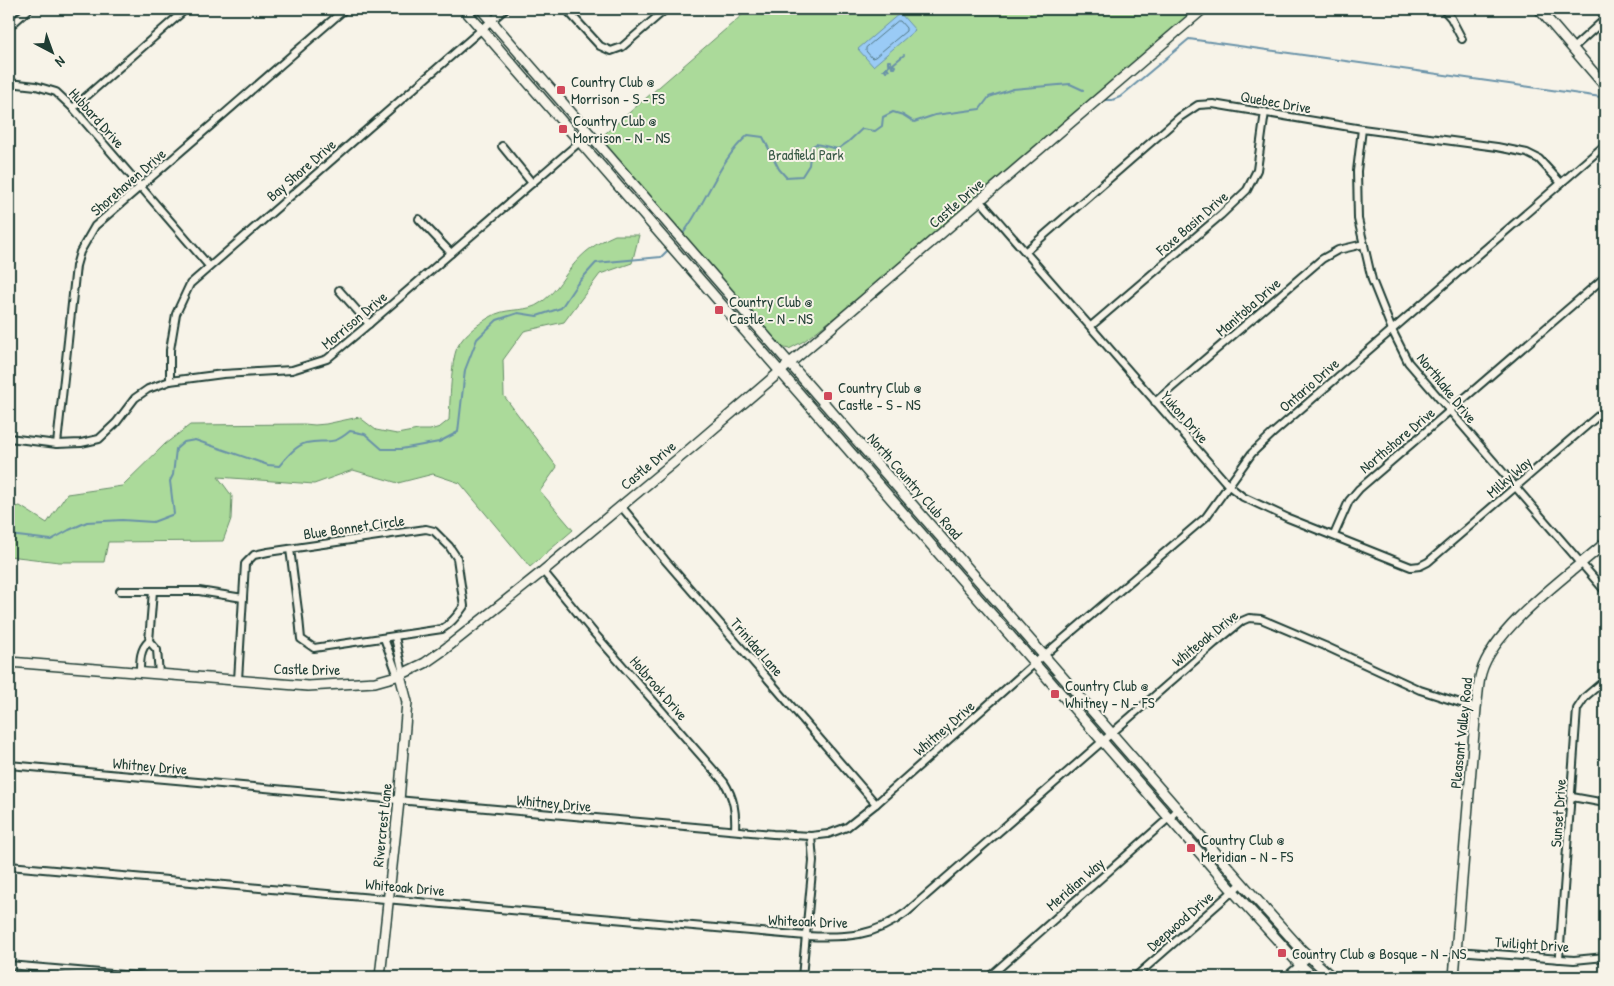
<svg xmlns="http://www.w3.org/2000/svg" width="1614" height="986" font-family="'Patrick Hand',sans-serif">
  <rect width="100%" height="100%" fill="#f7f3e8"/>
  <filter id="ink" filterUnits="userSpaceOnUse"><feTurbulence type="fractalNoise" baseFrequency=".02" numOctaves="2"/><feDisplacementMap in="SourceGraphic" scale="10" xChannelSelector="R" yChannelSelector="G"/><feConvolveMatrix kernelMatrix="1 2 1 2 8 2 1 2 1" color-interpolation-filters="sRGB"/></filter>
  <g filter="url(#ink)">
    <g fill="#abda9a" stroke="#658c67">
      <polygon points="749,9 1197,9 857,300 804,341 789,349 781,347 600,138"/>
      <path d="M615,235H639L632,263L600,274L564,322L524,331L503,360L504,396L557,467L540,491L573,530L530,567L460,483L433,474L398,483L353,470L314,484L218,477L232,496L231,519L223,541L108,542L104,562H59L9,556V508L20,506L47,523L67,494L122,486L165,444L190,425L304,424L315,425L326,424L359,417L376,430L397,434L418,430H430L440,427L449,420C450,404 451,361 457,348C463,334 483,320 496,314C510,308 528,312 540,303C554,294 561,281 570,269C584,251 595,244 615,235Z"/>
    </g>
    <polygon fill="#9acbf6" stroke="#6992a8" points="900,13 915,30 873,66 858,49"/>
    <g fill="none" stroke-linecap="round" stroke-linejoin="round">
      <polygon stroke="#507682" stroke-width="1" points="898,21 900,21 906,28 906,31 875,57 872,58 866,51 866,48"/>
      <g stroke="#6992a8" stroke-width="2">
        <path d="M885,69L889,65C890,64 890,64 891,63L890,61H888V64C890,65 893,64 895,66L894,68H892V65L893,64L904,55"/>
        <polyline points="883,70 887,67 889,70 886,71 885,69"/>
        <polyline points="1105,100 1112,100 1120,97 1189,39 1601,97"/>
        <path d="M682,235C706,204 718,161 748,135L763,137L779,169L786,177L802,176L809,165L811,147L816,144L838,149L848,142L862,129L875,131L882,126L883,117L893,112L903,115L914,122L935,115L980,109L989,97L1013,89L1070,84L1083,90"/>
        <path d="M9,535L51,540L69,530L87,522L122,520L153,522L174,514L170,481L173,475L176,449L184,442L195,440L268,465L279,466C286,458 295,446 306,443C327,438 330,448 350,431L365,434L382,449H401L439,442L458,432L465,370L477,339L497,320L518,313L537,316L561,308L577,284L596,263L661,257L670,248"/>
      </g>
      <defs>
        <g id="street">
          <polyline points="566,9 600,46 611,51 622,47 666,9"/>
          <polyline points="1443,9 1451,18 1462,39"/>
          <polyline points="9,27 29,9"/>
          <polyline points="1573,48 1605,19"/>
          <polyline points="9,83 36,86 56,92 73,108 209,266"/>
          <polyline points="73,108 186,9"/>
          <polyline points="1362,129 1357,171 1358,219 1372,280 1392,330 1408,362 1605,591"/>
          <polyline points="502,146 532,183"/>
          <polyline points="980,200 1229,486 1243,497 1288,518 1411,567 1420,566 1428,562 1605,410"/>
          <polyline points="419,219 451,253"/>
          <polyline points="1026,251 1180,117 1198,105 1213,104 1362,129 1497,147 1527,153 1539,159 1561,183"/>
          <polyline points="339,290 369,324"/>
          <polyline points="1091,326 1221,215 1247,190 1257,170 1265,112"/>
          <polyline points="170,381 170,350 176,314 190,284 505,9"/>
          <polyline points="1155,402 1322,259 1338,250 1364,244"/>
          <polyline points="9,438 57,444 81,443 99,439 116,423 135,398 148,389 170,381 223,374 292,370 327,359 369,324 590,133"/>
          <polyline points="57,444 76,266 80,252 95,226 345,9"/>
          <polyline points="621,506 665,560 876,804"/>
          <polyline points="1334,535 1349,501 1359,489 1605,277"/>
          <path d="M543,571L594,633L724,782C734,798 736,812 735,830"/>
          <polyline points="120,591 199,591 243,598"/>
          <polyline points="153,591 149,641 157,650 159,674"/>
          <polyline points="395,637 402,669 400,675"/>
          <polyline points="384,638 396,671 400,675"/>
          <path d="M140,672C140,660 140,649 149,641"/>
          <path d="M238,680L245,564L254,555L268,552L426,529L434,531L449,546L457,558L464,606C458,615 452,623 442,629L314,648L301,639L299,618L290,549"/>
          <polyline points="9,765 773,834 811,836 828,834 847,827 876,804 1035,663 1206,517 1252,453 1272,434 1605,145"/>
          <polyline points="1572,797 1605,803"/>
          <path d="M9,866L806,936C846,938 874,937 907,912L1215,643L1242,621L1249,618L1261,619L1325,646L1420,690L1476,708"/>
          <polyline points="1457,951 1574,960 1605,957"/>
          <polyline points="1559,959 1577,709 1585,697 1605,680"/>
          <polyline points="9,965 146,977"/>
          <polyline points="802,977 813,861 811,836"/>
          <polyline points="989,977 1179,809"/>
          <polyline points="1135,977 1242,883"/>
          <polyline points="1286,977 1309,957"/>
        </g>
        <g id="secondary">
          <polyline points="464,9 1233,891 1300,965 1314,977"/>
          <polyline points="481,9 1248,890 1302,950 1332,977"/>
          <polyline points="1539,9 1605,86"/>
          <polyline points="9,662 308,686 375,682 400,675 425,663 445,649 543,571 691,448 1203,9"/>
          <polyline points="380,977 399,801 407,702 400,675"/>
          <path d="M1454,977L1476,708C1478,697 1478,684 1481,673C1494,627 1569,575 1605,543"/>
        </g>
      </defs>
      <use href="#street" stroke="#1f3d34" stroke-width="10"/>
      <use href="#secondary" stroke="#1f3d34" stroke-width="12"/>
      <use href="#street" stroke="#f7f3e8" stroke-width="6"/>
      <use href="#secondary" stroke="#f7f3e8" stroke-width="9"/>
    </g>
  </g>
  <g fill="#d1495b" stroke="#f7f3e8" stroke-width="2">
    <rect x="556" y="85" width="10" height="10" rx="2.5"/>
    <rect x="558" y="124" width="10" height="10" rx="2.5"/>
    <rect x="714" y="305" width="10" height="10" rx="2.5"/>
    <rect x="823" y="391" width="10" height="10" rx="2.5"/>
    <rect x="1050" y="689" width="10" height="10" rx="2.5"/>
    <rect x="1186" y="843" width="10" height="10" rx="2.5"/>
    <rect x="1277" y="948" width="10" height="10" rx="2.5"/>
  </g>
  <g text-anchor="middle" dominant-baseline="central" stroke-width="4" stroke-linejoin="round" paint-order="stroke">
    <g font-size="15" fill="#1f3d34" stroke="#f7f3e8" text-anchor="start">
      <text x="571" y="81">Country Club @<tspan x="571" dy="17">Morrison - S - FS</tspan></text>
      <text x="573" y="120">Country Club @<tspan x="573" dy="17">Morrison - N - NS</tspan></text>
      <text x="729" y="301">Country Club @<tspan x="729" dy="17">Castle - N - NS</tspan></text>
      <text x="838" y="387">Country Club @<tspan x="838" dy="17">Castle - S - NS</tspan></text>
      <text x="1065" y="685">Country Club @<tspan x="1065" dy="17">Whitney - N - FS</tspan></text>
      <text x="1201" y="839">Country Club @<tspan x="1201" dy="17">Meridian - N - FS</tspan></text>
      <text x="1292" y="953">Country Club @ Bosque - N - NS</text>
    </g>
    <g font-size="15" fill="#1f3d34" stroke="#f7f3e8">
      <text transform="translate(1276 102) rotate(10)">Quebec Drive</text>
      <text transform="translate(97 118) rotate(48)">Hubbard Drive</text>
      <text transform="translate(301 170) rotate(-41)">Bay Shore Drive</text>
      <text transform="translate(128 182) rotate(-41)">Shorehaven Drive</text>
      <text transform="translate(956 203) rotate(-41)">Castle Drive</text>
      <text transform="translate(1192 223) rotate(-41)">Foxe Basin Drive</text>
      <text transform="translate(1248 307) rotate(-41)">Manitoba Drive</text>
      <text transform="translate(354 320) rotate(-40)">Morrison Drive</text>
      <text transform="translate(1309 385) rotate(-41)">Ontario Drive</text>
      <text transform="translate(1447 388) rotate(51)">Northlake Drive</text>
      <text transform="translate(1185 417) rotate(49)">Yukon Drive</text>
      <text transform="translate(1397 440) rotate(-40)">Northshore Drive</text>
      <text transform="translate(648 465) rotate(-40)">Castle Drive</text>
      <text transform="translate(1509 477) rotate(-41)">Milky Way</text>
      <text transform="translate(915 486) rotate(49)">North Country Club Road</text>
      <text transform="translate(354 527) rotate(-8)">Blue Bonnet Circle</text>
      <text transform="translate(1205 638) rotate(-39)">Whiteoak Drive</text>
      <text transform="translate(757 647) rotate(49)">Trinidad Lane</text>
      <text transform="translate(307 669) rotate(1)">Castle Drive</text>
      <text transform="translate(659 688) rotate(49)">Holbrook Drive</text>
      <text transform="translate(944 728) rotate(-41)">Whitney Drive</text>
      <text transform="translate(1461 733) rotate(-84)">Pleasant Valley Road</text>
      <text transform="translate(150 766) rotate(5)">Whitney Drive</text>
      <text transform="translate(554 803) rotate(5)">Whitney Drive</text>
      <text transform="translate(1558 813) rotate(-86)">Sunset Drive</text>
      <text transform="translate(382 825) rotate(-84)">Rivercrest Lane</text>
      <text transform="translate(1075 884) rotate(-41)">Meridian Way</text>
      <text transform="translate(405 887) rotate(5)">Whiteoak Drive</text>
      <text transform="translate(808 921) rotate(2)">Whiteoak Drive</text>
      <text transform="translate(1180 921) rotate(-41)">Deepwood Drive</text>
      <text transform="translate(1532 944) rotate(4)">Twilight Drive</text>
    </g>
    <g font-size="15" fill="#3b5c48" stroke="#f7f3e8">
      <text x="806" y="154">Bradfield Park</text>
    </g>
  </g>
  <rect width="1614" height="986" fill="none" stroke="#f7f3e8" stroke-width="30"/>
  <rect x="15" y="15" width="1584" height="956" fill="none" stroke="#1f3d34" stroke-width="2" filter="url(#ink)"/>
  <g transform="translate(52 52) rotate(139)" stroke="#f7f3e8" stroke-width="4" paint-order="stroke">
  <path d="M0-4L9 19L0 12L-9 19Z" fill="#1f3d34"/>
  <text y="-8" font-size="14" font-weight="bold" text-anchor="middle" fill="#1f3d34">N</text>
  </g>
</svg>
